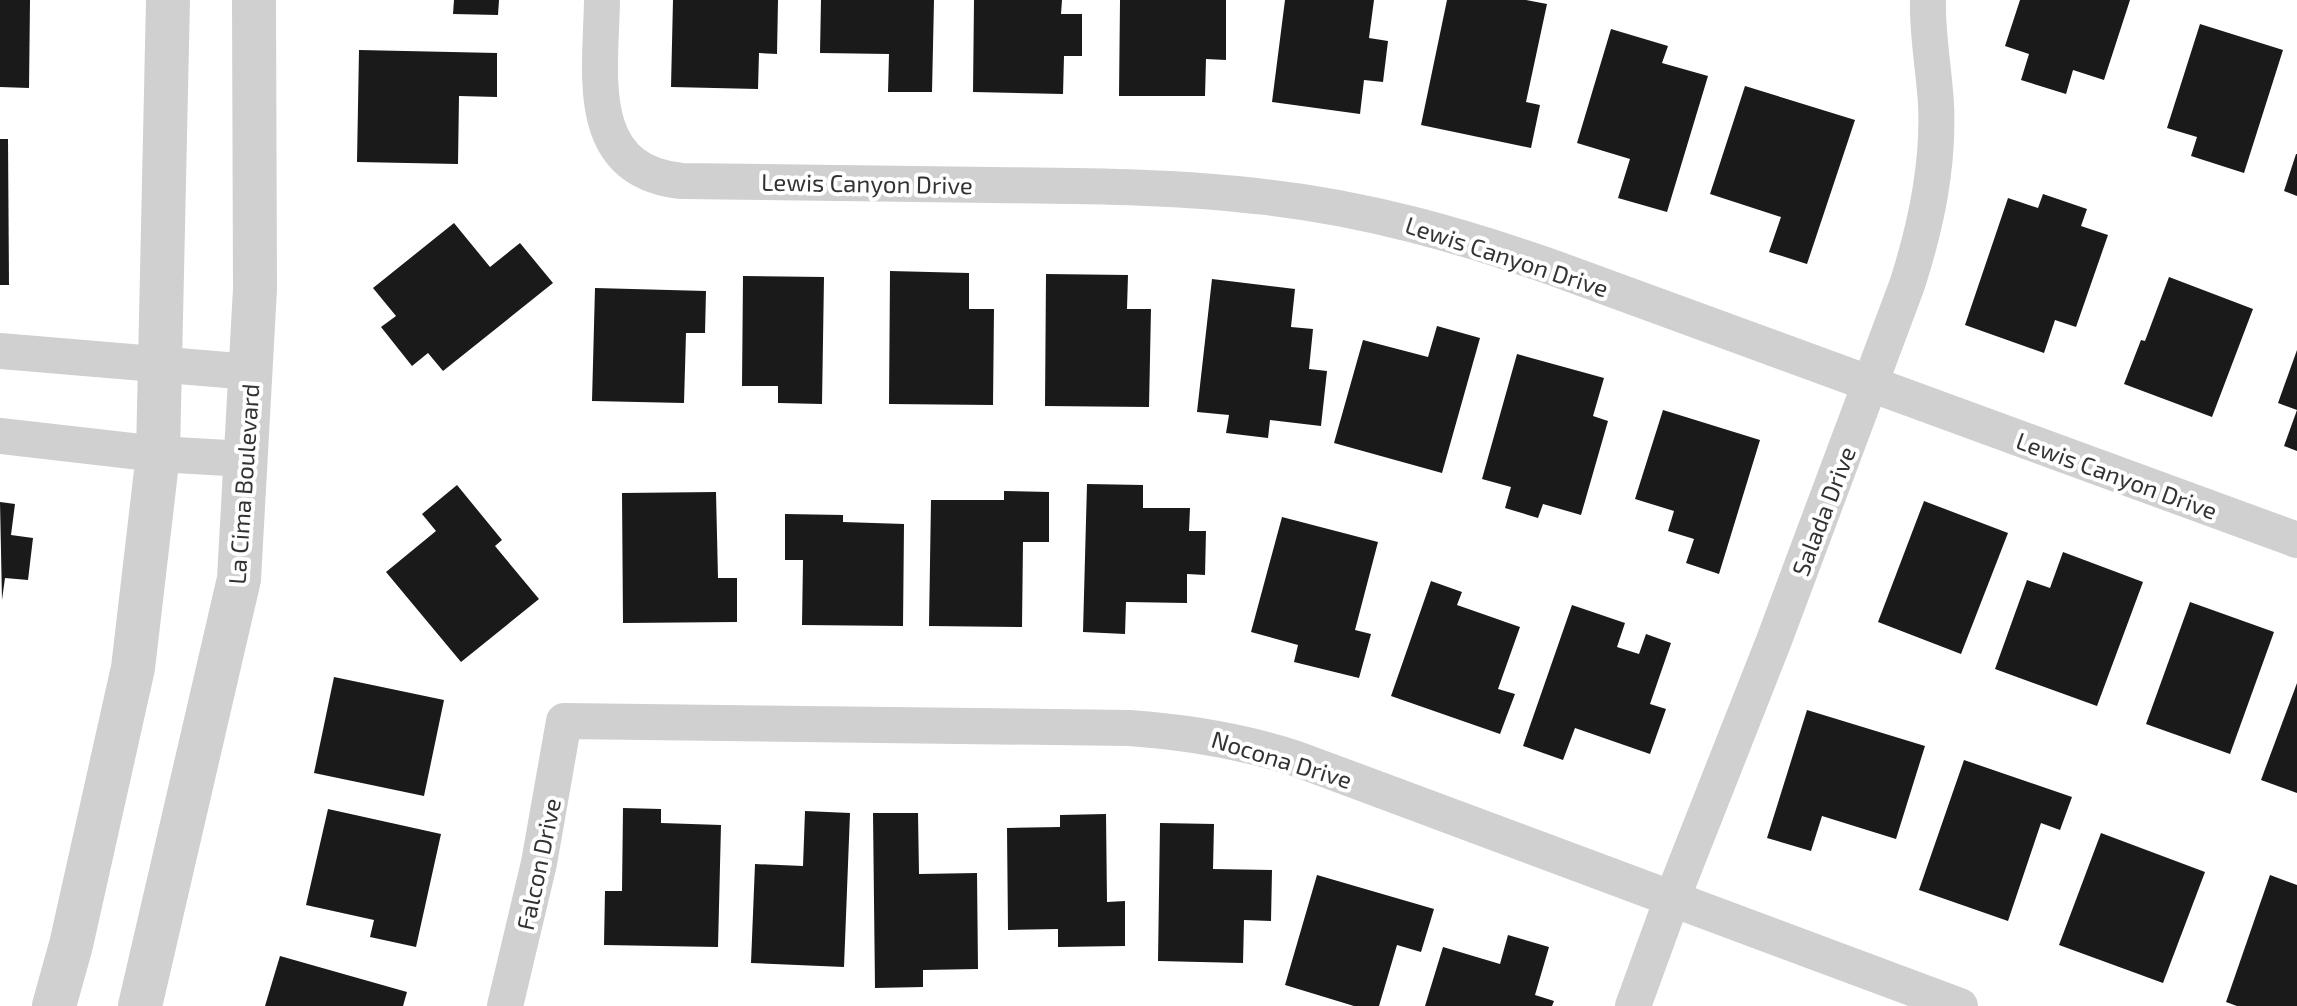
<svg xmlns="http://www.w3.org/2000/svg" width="2297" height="1006" font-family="'Exo 2',sans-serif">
  <rect width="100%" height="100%" fill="#fff"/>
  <g fill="#1a1a1a">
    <polygon points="0,0 30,0 29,88 0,87"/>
    <polygon points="454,0 499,0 498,15 453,14"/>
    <polygon points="673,0 778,0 777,54 759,53 758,89 671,87"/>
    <polygon points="821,0 934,0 932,92 888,92 889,54 820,53"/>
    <polygon points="974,0 1062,0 1061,14 1082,14 1082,56 1064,56 1063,94 973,92"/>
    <polygon points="1120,0 1226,0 1226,60 1206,59 1205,96 1119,96"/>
    <polygon points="1285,0 1374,0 1369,38 1388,41 1383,82 1364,80 1360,114 1272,102"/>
    <polygon points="1447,0 1526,0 1547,4 1526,102 1540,105 1531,148 1421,125"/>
    <polygon points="2020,0 2130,0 2104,80 2073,70 2066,94 2021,80 2029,54 2005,46"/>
    <polygon points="2200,24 2283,50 2244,173 2191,156 2197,137 2167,128"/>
    <polygon points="1611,29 1668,46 1662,63 1708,76 1667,212 1618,198 1630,159 1577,143"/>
    <polygon points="359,50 497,53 497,97 459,96 458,164 357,162"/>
    <polygon points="1745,86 1855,120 1807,264 1769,252 1781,217 1710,194"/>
    <polygon points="0,139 8,139 9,285 0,285"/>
    <polygon points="2296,154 2297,154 2297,196 2284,191"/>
    <polygon points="2043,194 2087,209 2081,226 2108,235 2076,327 2055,320 2044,353 1965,325 2008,198 2038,208"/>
    <polygon points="454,223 490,267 520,243 553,283 443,371 428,353 412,366 381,327 396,316 373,288"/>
    <polygon points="890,271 969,273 969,309 994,309 993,405 889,404"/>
    <polygon points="1046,274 1128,275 1127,309 1151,309 1149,407 1045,406"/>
    <polygon points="743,276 824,277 822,404 778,403 778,386 742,386"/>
    <polygon points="2169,277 2253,309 2212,417 2124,384 2141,340 2145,341"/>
    <polygon points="1212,279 1295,289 1291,327 1313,329 1309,369 1327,371 1321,426 1270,420 1268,438 1226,433 1229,415 1197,412"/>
    <polygon points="595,288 706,291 705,333 686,333 684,403 592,401"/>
    <polygon points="1437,326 1480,338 1442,473 1334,443 1363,340 1428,357"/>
    <polygon points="2297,350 2297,410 2278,403"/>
    <polygon points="1517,354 1604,378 1593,416 1608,421 1581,515 1543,504 1538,518 1505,508 1511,487 1482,479"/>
    <polygon points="1663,410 1760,440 1719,574 1686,563 1694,539 1668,531 1674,511 1635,499"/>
    <polygon points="2297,410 2297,451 2284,446"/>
    <polygon points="1087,484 1143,485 1143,508 1190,508 1189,531 1206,531 1205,575 1187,574 1187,603 1126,602 1125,634 1083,632"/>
    <polygon points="457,485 502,540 495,546 539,599 461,662 386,572 436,531 422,514"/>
    <polygon points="1004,491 1049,492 1049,542 1023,542 1022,627 929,626 931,500 1004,500"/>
    <polygon points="716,492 718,578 737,578 737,622 623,623 622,493"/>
    <polygon points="1924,501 2008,533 1961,654 1878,622"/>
    <polygon points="0,502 15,504 11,535 33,538 28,580 5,578 2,600"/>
    <polygon points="785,514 843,515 843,522 904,524 903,626 802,625 803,560 785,560"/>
    <polygon points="1282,517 1378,542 1355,630 1371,634 1359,678 1294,662 1298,645 1251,632"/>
    <polygon points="2063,552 2143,582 2097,706 1995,669 2027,580 2050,588"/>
    <polygon points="1431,581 1462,592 1457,605 1520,627 1498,689 1515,694 1500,734 1391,696"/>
    <polygon points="2190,602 2274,632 2230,754 2146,724"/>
    <polygon points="1572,605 1625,623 1617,647 1639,654 1646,634 1671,643 1650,704 1666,709 1650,754 1575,728 1563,760 1523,746"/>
    <polygon points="334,677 444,700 424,796 314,773"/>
    <polygon points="2297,683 2297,793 2261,780"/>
    <polygon points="1807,710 1925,746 1896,839 1822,816 1811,851 1767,838"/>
    <polygon points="1964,760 2072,797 2060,830 2041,823 2008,921 1919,890"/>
    <polygon points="623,808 661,809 661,823 721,825 718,947 604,945 605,891 622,891"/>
    <polygon points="328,809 441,834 416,947 370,937 374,920 306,905"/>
    <polygon points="805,811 850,813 844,967 751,963 755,864 803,866"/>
    <polygon points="873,813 918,813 919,874 977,873 978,969 923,970 923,987 875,988"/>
    <polygon points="1106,814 1107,902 1125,901 1125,946 1058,947 1058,929 1008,930 1007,828 1060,827 1060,815"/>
    <polygon points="1160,823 1214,824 1213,869 1272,870 1271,921 1244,920 1243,963 1158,961"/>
    <polygon points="2101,833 2205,872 2163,983 2059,945"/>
    <polygon points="1317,875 1434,909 1421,952 1397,945 1379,1006 1354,1006 1285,985"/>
    <polygon points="2270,875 2297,885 2297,1006 2237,1006 2226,1002"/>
    <polygon points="1508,935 1549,947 1535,995 1554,1001 1552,1006 1425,1006 1443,947 1500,964"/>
    <polygon points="280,956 407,992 403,1006 265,1006"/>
  </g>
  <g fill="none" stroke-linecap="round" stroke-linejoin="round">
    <g stroke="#d0d0d0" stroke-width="36">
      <path d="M602,0C601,73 582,171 682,181C786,182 889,184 992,185C1084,186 1175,186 1265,197C1365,208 1460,235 1554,268L2297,540"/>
      <polyline points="0,351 250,372"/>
      <polyline points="0,436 158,454 245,459"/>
      <path d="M505,1006L539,863L564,721L1129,728C1187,732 1242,741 1297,759L1960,1006"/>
      <path d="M1633,1006L1672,899L1773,643L1907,285C1926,226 1939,166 1936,104C1934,69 1927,35 1928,0"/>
    </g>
    <g stroke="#d0d0d0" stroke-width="44">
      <polyline points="54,1006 71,945 133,668 158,454 168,0"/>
      <polyline points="140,1006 239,579 255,289 254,0"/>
    </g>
  </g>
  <g text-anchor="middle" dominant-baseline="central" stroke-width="8" stroke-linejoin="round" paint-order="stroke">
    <g font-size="24" fill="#333" stroke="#fff">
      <text transform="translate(867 183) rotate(1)">Lewis Canyon Drive</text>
      <text transform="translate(1507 256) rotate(18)">Lewis Canyon Drive</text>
      <text transform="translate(2117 475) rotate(20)">Lewis Canyon Drive</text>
      <text transform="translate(243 484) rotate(-86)">La Cima Boulevard</text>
      <text transform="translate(1823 511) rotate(-69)">Salada Drive</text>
      <text transform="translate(1282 759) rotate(17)">Nocona Drive</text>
      <text transform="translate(538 864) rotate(-78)">Falcon Drive</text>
    </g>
  </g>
</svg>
